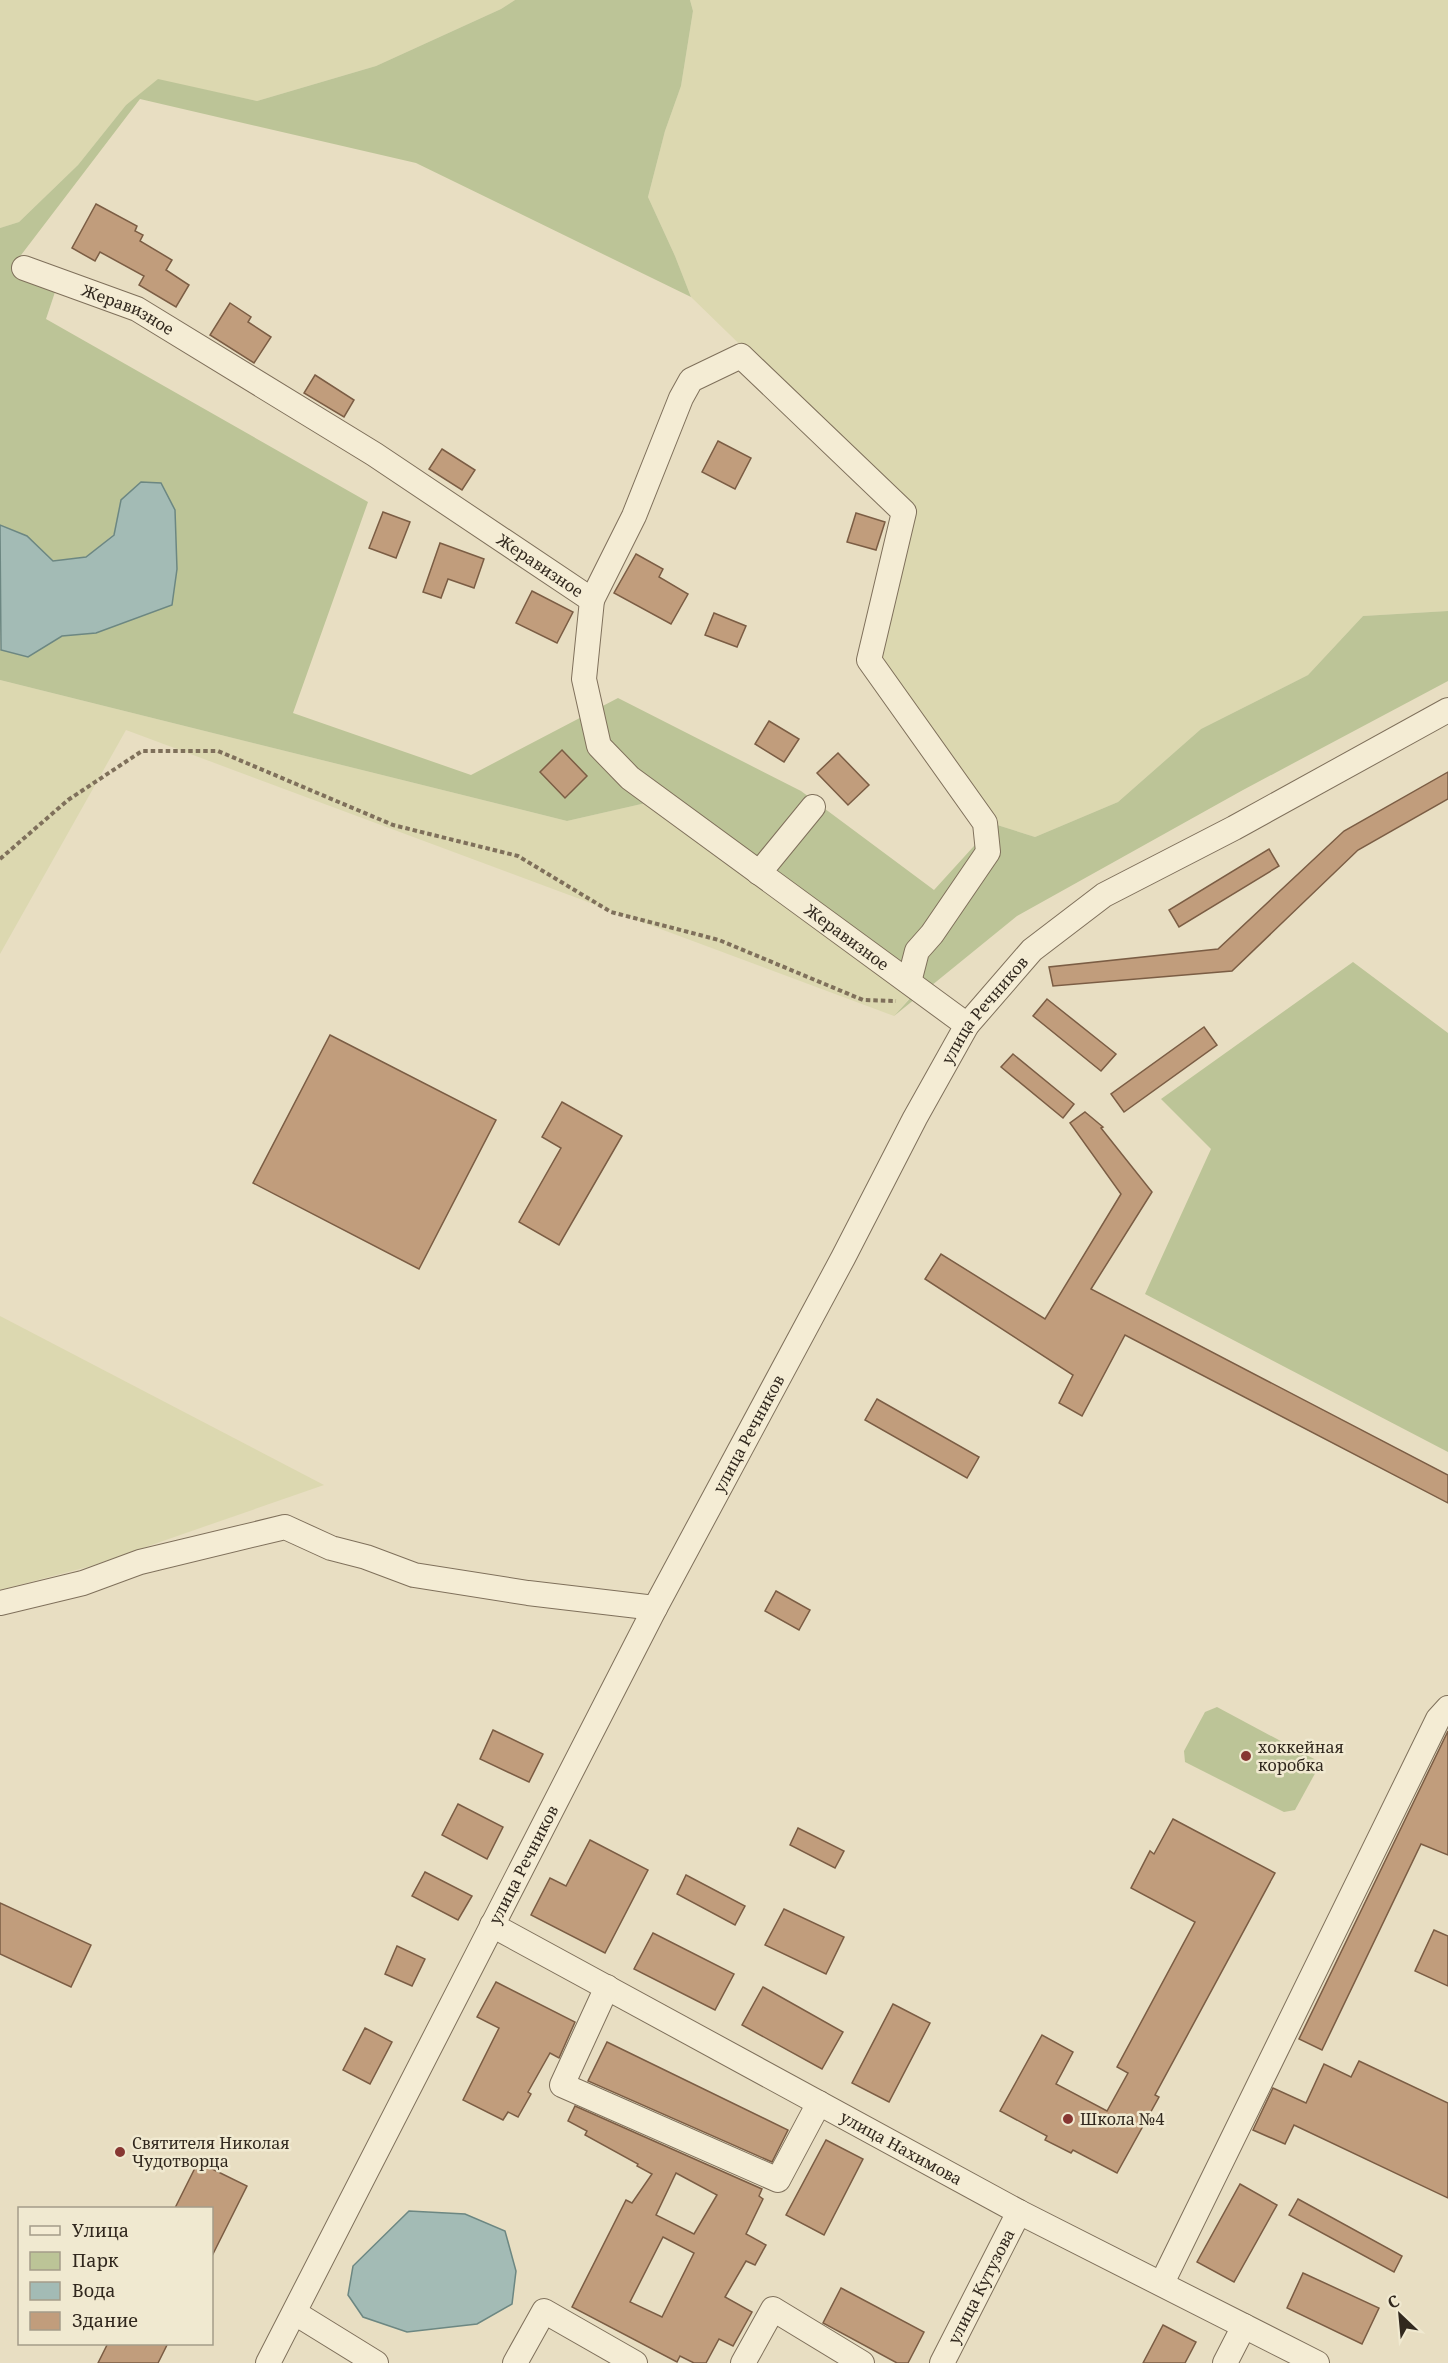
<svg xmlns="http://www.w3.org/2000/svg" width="1448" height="2363" font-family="'Noto Serif',serif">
  <rect width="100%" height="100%" fill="#e8dec2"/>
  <g fill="#dcd8b0">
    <polygon points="0,0 515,0 501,9 376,66 257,101 158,80 126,105 78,165 19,222 0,228"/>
    <polygon points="690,0 1448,0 1448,611 1363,616 1308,675 1201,729 1118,802 1035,837 994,824 874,661 911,511 691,297 675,256 648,197 665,131 681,86 693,11"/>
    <polygon points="0,680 567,821 659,800 914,993 894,1016 126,730 0,954"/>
    <polygon points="0,1316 324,1485 91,1566 0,1590"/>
  </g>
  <g fill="#bcc497">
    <polygon points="515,0 690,0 693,11 681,86 665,131 648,197 675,256 691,297 416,163 140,99 15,263 59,280 46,319 368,502 293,713 471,775 618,698 801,791 934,890 994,824 1035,837 1118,802 1201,729 1308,675 1363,616 1448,611 1448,681 1243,790 1017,916 894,1016 914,994 659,800 567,821 0,680 0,649 28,657 62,636 96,633 141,482 121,500 114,534 86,557 53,561 27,536 0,525 0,228 19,222 78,165 126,105 158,79 257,101 376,66 501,9"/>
    <polygon points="1353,962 1448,1033 1448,1452 1145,1294 1211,1149 1161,1099"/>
    <polygon points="1217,1707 1316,1760 1318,1768 1295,1810 1284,1812 1185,1762 1184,1751 1205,1712"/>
  </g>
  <g fill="#a3bbb5" stroke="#6c8782" stroke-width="1.5">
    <polygon points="141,482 161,483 175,510 177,569 172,605 96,633 62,636 28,657 1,650 0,525 27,536 53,561 86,557 114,535 121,500"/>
    <polygon points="409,2211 465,2214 505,2231 516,2271 512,2304 477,2324 407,2332 363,2317 348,2295 353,2266"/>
  </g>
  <g fill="#c19d7c" stroke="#7b5d44" stroke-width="1.5" fill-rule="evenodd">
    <polygon points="96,204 137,226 135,231 143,235 140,241 172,260 166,270 189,285 176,307 139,285 144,276 100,252 95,261 72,248"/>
    <polygon points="230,303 251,317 248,322 271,337 254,363 210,335"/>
    <polygon points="315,375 354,400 344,417 304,393"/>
    <polygon points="718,441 751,458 735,489 702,472"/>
    <polygon points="442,449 475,470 462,490 429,469"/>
    <polygon points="383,512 410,522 396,558 369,548"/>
    <polygon points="856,513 885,522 876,550 847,542"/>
    <polygon points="440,543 484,559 474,588 448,579 441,598 423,592"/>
    <polygon points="636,554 663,569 659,577 688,594 671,624 614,593"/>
    <polygon points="532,591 573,612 557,643 516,623"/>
    <polygon points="714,613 746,626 737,647 705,635"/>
    <polygon points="769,721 799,739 784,762 755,744"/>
    <polygon points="562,750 587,776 565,798 540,772"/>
    <polygon points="838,753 869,785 848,805 817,773"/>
    <polygon points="1448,772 1448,799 1358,850 1232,971 1053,986 1049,967 1218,949 1344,831"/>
    <polygon points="1269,849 1279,866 1179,927 1169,910"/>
    <polygon points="1047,999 1116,1054 1101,1071 1033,1016"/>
    <polygon points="1204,1027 1217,1045 1124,1112 1111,1094"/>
    <polygon points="330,1035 496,1120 419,1269 253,1183"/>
    <polygon points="1013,1054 1074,1104 1063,1118 1001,1067"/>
    <polygon points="562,1102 622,1136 559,1245 519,1222 561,1148 542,1137"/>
    <polygon points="1085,1112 1103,1127 1101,1128 1152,1192 1091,1289 1448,1475 1448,1503 1125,1335 1082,1416 1059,1403 1073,1375 925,1279 941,1254 1045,1319 1121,1194 1070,1123"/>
    <polygon points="877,1399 979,1457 967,1478 865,1420"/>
    <polygon points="776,1591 810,1610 799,1630 765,1611"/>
    <polygon points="493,1730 543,1754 529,1782 480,1759"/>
    <polygon points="1448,1731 1448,1855 1421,1844 1322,2050 1299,2039"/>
    <polygon points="458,1804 503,1827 487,1859 442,1835"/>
    <polygon points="1173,1819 1275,1873 1155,2095 1159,2097 1117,2173 1073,2150 1071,2153 1045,2140 1047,2136 1000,2111 1042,2035 1073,2052 1056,2084 1107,2111 1128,2073 1117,2067 1195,1922 1131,1888 1150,1851 1154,1854"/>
    <polygon points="798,1828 844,1851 835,1868 790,1845"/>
    <polygon points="590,1840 648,1870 605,1953 531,1915 550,1878 566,1886"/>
    <polygon points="425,1872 472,1896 458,1920 412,1896"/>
    <polygon points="686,1875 745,1906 735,1925 677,1894"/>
    <polygon points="0,1903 91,1945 71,1987 0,1954"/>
    <polygon points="784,1909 844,1937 826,1974 765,1945"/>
    <polygon points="1434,1930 1448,1936 1448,1986 1415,1971"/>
    <polygon points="653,1933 734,1974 715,2010 634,1969"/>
    <polygon points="397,1946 425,1959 412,1986 385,1974"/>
    <polygon points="496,1982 575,2022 559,2058 550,2053 528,2092 531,2094 518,2117 508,2112 503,2120 463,2100 499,2028 477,2017"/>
    <polygon points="763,1987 843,2032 822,2069 742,2025"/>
    <polygon points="893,2004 930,2023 889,2102 852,2083"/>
    <polygon points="365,2028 392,2042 370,2084 343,2070"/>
    <polygon points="607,2042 788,2130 772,2162 588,2081"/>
    <polygon points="1359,2061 1448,2103 1448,2198 1294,2125 1285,2144 1253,2130 1273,2088 1306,2103 1324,2064 1351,2077"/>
    <path d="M575,2106L762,2189L759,2196L763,2199L746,2234L766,2245L755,2265L746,2261L725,2297L752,2312L733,2346L719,2339L706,2363H694L680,2356L677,2362L572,2307L626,2200L632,2203L652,2174L637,2166L638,2164L585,2135L587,2131L568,2121ZM676,2173L717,2195L694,2234L656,2215ZM663,2237L694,2253L662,2317L630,2302Z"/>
    <polygon points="826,2140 863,2159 824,2235 786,2215"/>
    <polygon points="198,2162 247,2186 212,2256 212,2208 175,2208"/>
    <polygon points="1240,2184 1277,2205 1234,2282 1197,2262"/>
    <polygon points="1298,2199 1402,2256 1394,2272 1289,2215"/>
    <polygon points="1303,2273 1379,2308 1362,2344 1287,2308"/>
    <polygon points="841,2288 924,2332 908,2363 897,2363 823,2323"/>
    <polygon points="1163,2325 1196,2342 1185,2363 1143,2363"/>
    <polygon points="108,2343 168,2343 158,2363 98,2363"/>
  </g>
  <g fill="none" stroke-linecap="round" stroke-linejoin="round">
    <defs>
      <g id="minor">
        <path id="s1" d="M24,268L137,309L374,454L592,600L584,679L599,746L630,778L967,1025"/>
        <polyline points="592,600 634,516 681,398 691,380 741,356 904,512 869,660 985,823 988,852 932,934 917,951 909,982"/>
        <polyline points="759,873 813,807"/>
        <polyline points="0,1603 83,1583 140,1562 285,1527 331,1548 366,1557 414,1575 528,1593 655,1608"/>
        <path id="s2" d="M492,1925L1019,2212L1317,2363"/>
        <polyline points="607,1987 562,2085 778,2180 819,2103"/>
        <polyline points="1162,2283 1438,1719 1448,1708"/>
        <polyline points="295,2313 376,2363"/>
        <path id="s3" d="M268,2363L655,1608L843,1258L915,1118L967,1025L1032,950L1104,895L1234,828L1448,710"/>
        <polyline points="515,2363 544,2311 635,2363"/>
        <polyline points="743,2363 773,2309 862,2363"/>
        <path id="s4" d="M942,2363L1019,2212"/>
        <polyline points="1225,2363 1244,2326"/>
      </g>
    </defs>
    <use href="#minor" stroke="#7f705b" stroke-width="26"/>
    <polyline stroke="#7f705b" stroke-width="4" stroke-dasharray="4.5 3" stroke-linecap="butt" points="0,859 68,800 142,751 218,751 393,825 518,856 611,912 719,940 863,1000 896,1001"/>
    <use href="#minor" stroke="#f4ecd4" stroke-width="24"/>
  </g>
  <g fill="#873732" stroke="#f0e9d0" stroke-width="2">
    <circle cx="1246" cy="1756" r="6"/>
    <circle cx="1068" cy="2119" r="6"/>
    <circle cx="120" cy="2152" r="6"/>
  </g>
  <g text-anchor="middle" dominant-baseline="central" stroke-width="5" stroke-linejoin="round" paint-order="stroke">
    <g font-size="16" fill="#31281e" stroke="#f0e9d0">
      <text stroke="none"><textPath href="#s1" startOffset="112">Жеравизное</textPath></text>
      <text stroke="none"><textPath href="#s1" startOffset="598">Жеравизное</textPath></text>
      <text stroke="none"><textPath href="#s1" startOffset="1122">Жеравизное</textPath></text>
      <text stroke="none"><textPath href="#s3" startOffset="1532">улица Речников</textPath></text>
      <text stroke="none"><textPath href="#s3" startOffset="1046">улица Речников</textPath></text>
      <text stroke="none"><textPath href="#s3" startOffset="560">улица Речников</textPath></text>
      <text stroke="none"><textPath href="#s2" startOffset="466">улица Нахимова</textPath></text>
      <text stroke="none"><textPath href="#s4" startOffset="86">улица Кутузова</textPath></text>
    </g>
    <g font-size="16" fill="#31281e" stroke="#f0e9d0" text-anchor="start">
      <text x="1258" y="1747">хоккейная<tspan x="1258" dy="18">коробка</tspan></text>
      <text x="1080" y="2119">Школа №4</text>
      <text x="132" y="2143">Святителя Николая<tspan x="132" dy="18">Чудотворца</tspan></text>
    </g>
  </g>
  <rect x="18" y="2207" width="195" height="138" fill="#f0e9d0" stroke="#a49c89" stroke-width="1.5"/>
  <rect x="30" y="2226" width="30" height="9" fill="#f4ecd4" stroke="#a49c89" stroke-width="1.5"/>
  <text x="72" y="2237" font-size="18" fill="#31281e">Улица</text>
  <rect x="30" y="2252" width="30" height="18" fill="#bcc497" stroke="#a49c89" stroke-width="1.5"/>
  <text x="72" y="2267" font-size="18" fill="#31281e">Парк</text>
  <rect x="30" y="2282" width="30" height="18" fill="#a3bbb5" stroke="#a49c89" stroke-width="1.5"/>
  <text x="72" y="2297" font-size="18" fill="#31281e">Вода</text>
  <rect x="30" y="2312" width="30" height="18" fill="#c19d7c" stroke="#a49c89" stroke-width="1.5"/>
  <text x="72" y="2327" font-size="18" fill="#31281e">Здание</text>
  <g transform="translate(1400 2315) rotate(334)" stroke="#f0e9d0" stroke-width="4.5" paint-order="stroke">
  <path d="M0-4.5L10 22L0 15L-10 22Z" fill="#31281e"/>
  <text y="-9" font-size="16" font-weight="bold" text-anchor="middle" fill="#31281e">С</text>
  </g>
</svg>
